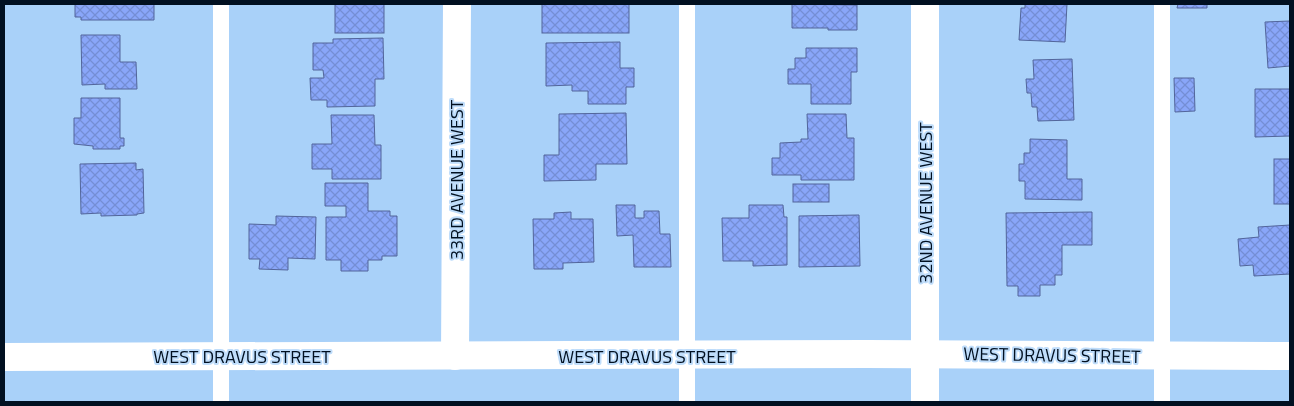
<svg xmlns="http://www.w3.org/2000/svg" width="1294" height="406" font-family="'Titillium Web',sans-serif">
  <defs>
    <pattern id="building-cross-hatch" width="8" height="8" patternUnits="userSpaceOnUse" patternTransform="scale(1.25)"><rect width="8" height="8" fill="#89a6f9"/><path d="M0 0l8 8M0 8l8-8" fill="none" stroke="#748ed5"/></pattern>
  </defs>
  <rect width="100%" height="100%" fill="#a9d1f9"/>
  <g fill="url(#building-cross-hatch)" stroke="#52659b">
    <polygon points="75,4 154,4 154,20 81,20 81,17 75,17"/>
    <rect x="335" y="4" width="49" height="29"/>
    <rect x="542" y="4" width="87" height="29"/>
    <polygon points="792,4 857,5 857,30 828,30 828,28 792,28"/>
    <polygon points="1025,4 1067,4 1065,42 1019,40 1021,8 1025,8"/>
    <polygon points="1178,4 1207,4 1207,8 1177,8"/>
    <polygon points="1290,21 1290,66 1268,68 1265,22"/>
    <polygon points="81,35 120,35 120,62 136,62 137,89 105,89 105,84 82,85"/>
    <polygon points="383,38 384,79 375,79 375,106 327,107 327,100 311,100 310,78 324,78 323,70 313,70 313,43 333,43 333,39"/>
    <polygon points="620,42 620,68 634,68 634,87 626,87 626,104 588,104 588,91 572,91 572,85 546,86 546,43"/>
    <polygon points="806,48 857,48 857,72 851,72 851,104 811,104 811,84 788,84 788,69 795,69 795,58 806,58"/>
    <polygon points="1072,59 1074,120 1038,121 1037,107 1032,107 1031,93 1027,93 1026,79 1034,79 1033,60"/>
    <polygon points="1174,78 1194,78 1195,111 1175,112"/>
    <polygon points="1255,89 1290,89 1290,136 1255,137"/>
    <polygon points="81,98 120,98 120,138 124,138 124,146 120,146 120,149 93,149 93,146 74,144 74,118 81,118"/>
    <polygon points="626,113 627,164 596,164 596,180 544,181 544,155 559,155 559,114"/>
    <polygon points="807,114 846,114 847,138 854,138 854,180 801,180 801,175 772,175 772,158 780,158 780,143 801,142 801,139 808,139"/>
    <polygon points="331,115 374,115 375,145 381,145 381,179 332,179 332,169 312,169 312,144 332,144"/>
    <polygon points="1030,139 1067,140 1067,179 1082,179 1082,200 1025,199 1025,181 1019,181 1019,164 1024,164 1024,153 1030,153"/>
    <rect x="1274" y="159" width="16" height="45"/>
    <polygon points="136,163 136,170 143,169 144,213 137,214 137,215 101,216 101,213 81,214 80,164"/>
    <polygon points="325,183 368,183 368,211 390,211 390,216 397,216 397,256 382,256 382,260 368,260 368,271 341,271 341,260 326,260 326,217 346,217 346,206 325,206"/>
    <rect x="793" y="184" width="36" height="18"/>
    <polygon points="616,205 635,205 635,218 644,218 644,211 659,211 660,234 670,234 671,267 634,267 633,235 617,236"/>
    <polygon points="749,205 783,205 784,217 787,217 787,265 753,266 753,261 723,261 722,218 749,218"/>
    <polygon points="571,212 571,219 593,219 594,262 563,263 563,269 534,269 533,219 554,219 554,213"/>
    <polygon points="1092,212 1092,245 1062,245 1062,275 1055,275 1055,285 1040,285 1040,296 1018,296 1018,286 1007,286 1006,213"/>
    <polygon points="859,215 860,266 799,267 799,216"/>
    <polygon points="276,216 316,217 315,259 288,258 288,270 259,269 260,259 249,259 249,224 276,225"/>
    <polygon points="1290,225 1290,274 1254,276 1253,265 1240,266 1238,239 1259,237 1258,227"/>
  </g>
  <g fill="none" stroke-linecap="round" stroke-linejoin="round">
    <g stroke="#fff" stroke-width="16">
      <polyline points="221,4 221,402"/>
      <polyline points="1162,4 1162,402"/>
      <polyline points="687,402 687,4"/>
    </g>
    <g stroke="#fff" stroke-width="28">
      <polyline points="455,356 457,4"/>
      <polyline points="4,357 867,354 1290,356"/>
      <polyline points="925,402 925,4"/>
    </g>
  </g>
  <g text-anchor="middle" dominant-baseline="central" stroke-width="4" stroke-linejoin="round" paint-order="stroke">
    <g font-size="18" fill="#011021" stroke="#bfddfb">
      <text transform="translate(456 180) rotate(-90)">33RD AVENUE WEST</text>
      <text transform="translate(925 203) rotate(-90)">32ND AVENUE WEST</text>
      <text transform="translate(1052 355) rotate(1)">WEST DRAVUS STREET</text>
      <text x="242" y="356">WEST DRAVUS STREET</text>
      <text x="647" y="356">WEST DRAVUS STREET</text>
    </g>
  </g>
  <rect width="1294" height="406" fill="none" stroke="#011021" stroke-width="10"/>
</svg>
